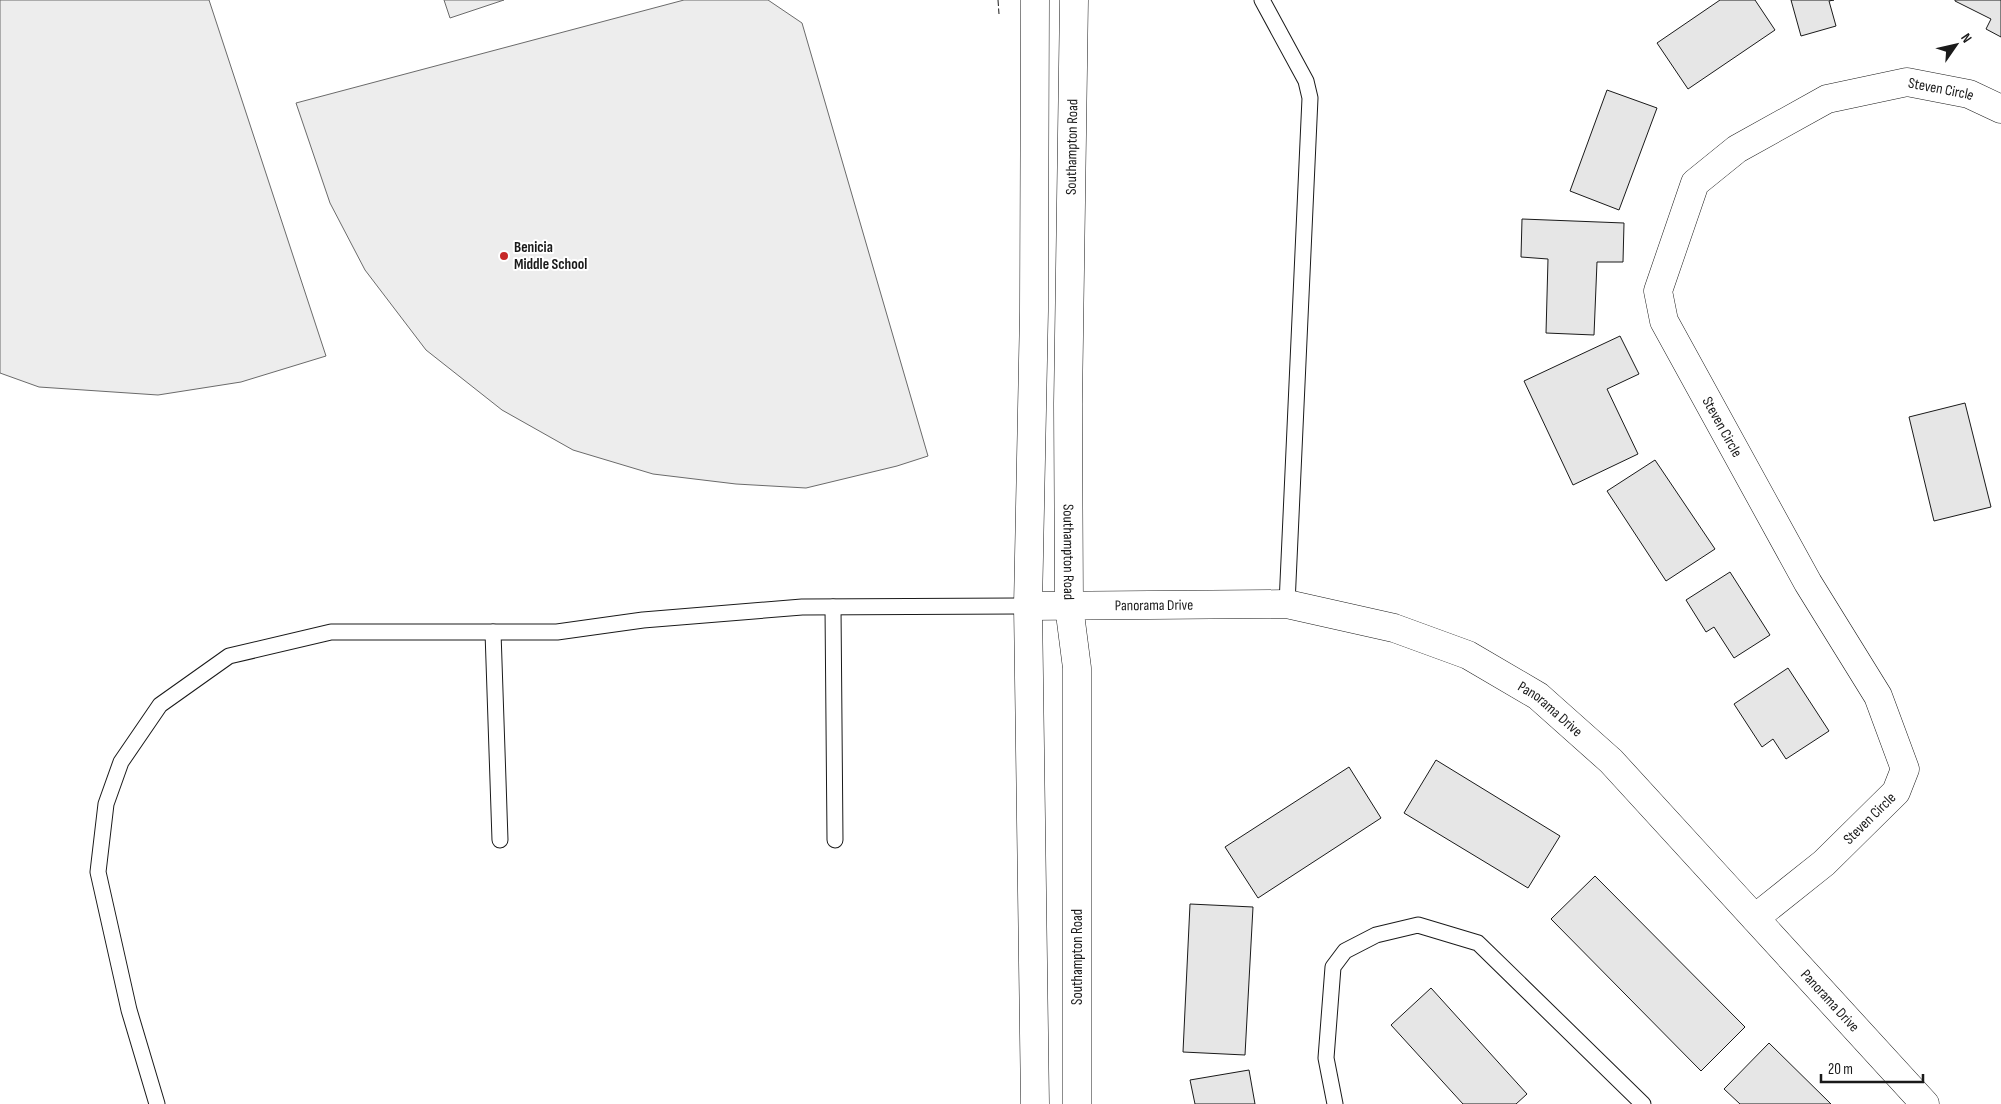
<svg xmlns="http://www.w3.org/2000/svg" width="2001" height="1104" font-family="'Sofia Sans Condensed',sans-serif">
  <rect width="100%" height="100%" fill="#fff"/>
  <g fill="#ededed" stroke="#6a6a6a">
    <polygon points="0,0 209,0 326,356 241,382 158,395 39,387 0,373"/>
    <polygon points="444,0 504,0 450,18"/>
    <polygon points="684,0 768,0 802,23 928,456 897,466 806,488 736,484 653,474 573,450 502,410 426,350 365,270 330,203 296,103"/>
  </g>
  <g fill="#e6e6e6" stroke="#1a1a1a">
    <polygon points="1720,0 1755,0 1775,30 1688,89 1657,43"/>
    <polygon points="1791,0 1834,0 1829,1 1836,26 1801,36"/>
    <polygon points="1955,0 2001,0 2001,37 1986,29 1991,19 1955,1"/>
    <polygon points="1607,90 1657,108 1619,210 1570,191"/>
    <polygon points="1522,219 1624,223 1623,262 1597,262 1594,335 1546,333 1548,259 1521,257"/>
    <polygon points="1620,336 1639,374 1607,389 1638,454 1573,485 1524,381"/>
    <polygon points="1965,403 1991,507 1934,521 1909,417"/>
    <polygon points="1655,460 1715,549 1666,581 1607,491"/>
    <polygon points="1730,572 1770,635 1734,658 1714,627 1706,632 1686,600"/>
    <polygon points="1788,668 1829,731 1786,759 1773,739 1762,747 1734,704"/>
    <polygon points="1436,760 1560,836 1528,888 1404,813"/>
    <polygon points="1349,767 1381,818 1258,898 1225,847"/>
    <polygon points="1595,876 1745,1027 1701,1071 1551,919"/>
    <polygon points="1190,904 1253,907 1245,1055 1183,1052"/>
    <polygon points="1431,988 1527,1094 1516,1104 1463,1104 1391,1025"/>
    <polygon points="1769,1043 1831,1104 1740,1104 1724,1089"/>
    <polygon points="1249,1070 1255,1104 1195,1104 1190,1080"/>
  </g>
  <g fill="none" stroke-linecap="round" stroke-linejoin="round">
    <defs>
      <g id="service">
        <polyline points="1262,0 1306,81 1310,98 1287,604"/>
        <polyline points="833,607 835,840"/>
        <polyline points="493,632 500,840"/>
        <polyline points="157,1104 129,1010 98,872 106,804 121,762 160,705 229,656 331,632 557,632 643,620 802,607 1028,606"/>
        <polyline points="1335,1104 1326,1058 1333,967 1345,951 1376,935 1418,925 1478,943 1643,1104"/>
      </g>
      <g id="minor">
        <path id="s1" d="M1755,918L1824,863L1896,792L1905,769L1878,696L1808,583L1664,321L1658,291L1695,183L1737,149L1827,99L1907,82L1969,94L2001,109"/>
      </g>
      <g id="tertiary">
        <polyline points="1035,0 1034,311 1028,606 1035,1104"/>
        <path id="s2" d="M1074,0L1068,404L1069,606L1077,668V1104"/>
        <path id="s3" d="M1028,606L1287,604L1394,628L1468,655L1538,696L1611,761L1925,1104"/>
      </g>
    </defs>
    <use href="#service" stroke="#1a1a1a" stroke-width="17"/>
    <use href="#minor" stroke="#1a1a1a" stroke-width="29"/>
    <use href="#tertiary" stroke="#1a1a1a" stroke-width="29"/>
    <use href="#service" stroke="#fff" stroke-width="15"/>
    <use href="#minor" stroke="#fff" stroke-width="28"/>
    <use href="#tertiary" stroke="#fff" stroke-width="28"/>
    <polyline stroke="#1a1a1a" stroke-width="1" stroke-dasharray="6 2.5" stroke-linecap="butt" points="998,0 999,14"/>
  </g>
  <circle fill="#c62828" stroke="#fff" stroke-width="2" cx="504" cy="256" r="5"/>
  <g text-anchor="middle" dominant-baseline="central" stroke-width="4" stroke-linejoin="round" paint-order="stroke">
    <g font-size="15" fill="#1a1a1a" stroke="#fff">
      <text stroke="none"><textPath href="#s1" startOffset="1142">Steven Circle</textPath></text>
      <text transform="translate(1072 147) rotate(-89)">Southampton Road</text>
      <text transform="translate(1722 427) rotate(61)">Steven Circle</text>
      <text stroke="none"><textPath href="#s2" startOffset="552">Southampton Road</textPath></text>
      <text stroke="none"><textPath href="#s3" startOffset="126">Panorama Drive</textPath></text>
      <text stroke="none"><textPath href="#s3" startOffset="546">Panorama Drive</textPath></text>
      <text stroke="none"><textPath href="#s1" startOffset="152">Steven Circle</textPath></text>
      <text transform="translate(1077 957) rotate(-90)">Southampton Road</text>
      <text stroke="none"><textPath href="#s3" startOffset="951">Panorama Drive</textPath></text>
    </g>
    <g font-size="15" font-weight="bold" fill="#1a1a1a" stroke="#fff" text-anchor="start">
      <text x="514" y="247">Benicia<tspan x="514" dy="17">Middle School</tspan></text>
    </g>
  </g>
  <g transform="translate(1956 45) rotate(56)" stroke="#ffffff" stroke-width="4" paint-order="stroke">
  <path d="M0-4L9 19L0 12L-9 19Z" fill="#1a1a1a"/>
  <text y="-8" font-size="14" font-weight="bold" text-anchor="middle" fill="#1a1a1a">N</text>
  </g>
  <path d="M1821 1074v8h102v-8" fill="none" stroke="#1a1a1a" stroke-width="2.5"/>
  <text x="1828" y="1074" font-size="15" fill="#1a1a1a" stroke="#ffffff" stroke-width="4" paint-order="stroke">20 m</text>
</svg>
